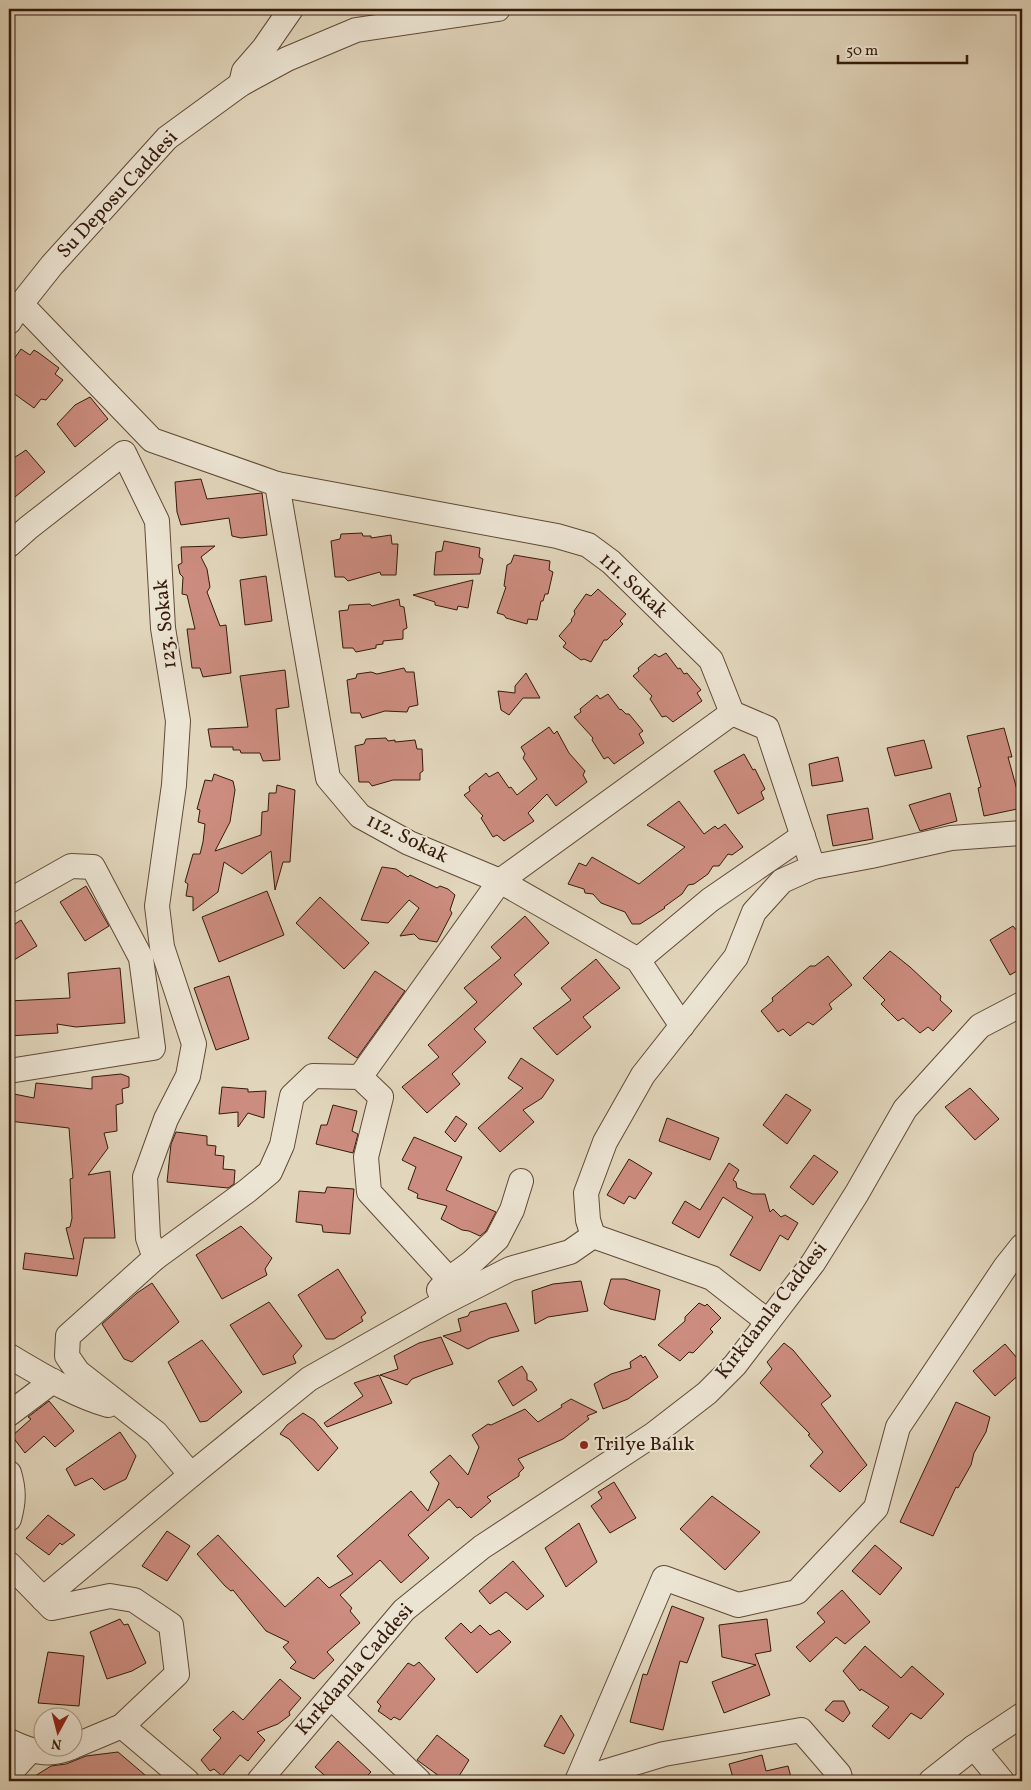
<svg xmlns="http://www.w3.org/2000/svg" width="1031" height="1790" font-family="Vollkorn,serif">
  <rect width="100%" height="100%" fill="#e1d5bb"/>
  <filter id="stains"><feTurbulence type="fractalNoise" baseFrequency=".004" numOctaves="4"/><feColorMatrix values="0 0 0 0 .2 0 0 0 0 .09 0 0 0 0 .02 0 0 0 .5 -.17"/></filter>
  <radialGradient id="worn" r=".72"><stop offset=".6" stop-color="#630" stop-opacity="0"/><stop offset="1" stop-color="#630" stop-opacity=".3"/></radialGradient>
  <g fill="#cc8c7f" stroke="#351a0a">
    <polygon points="21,349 30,355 34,350 39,353 59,368 55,374 63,380 46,400 41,399 34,408 9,390 9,366"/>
    <polygon points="90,397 108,419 75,447 57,424 75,405"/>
    <polygon points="26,450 45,472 9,502 9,461"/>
    <polygon points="201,479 207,499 262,493 267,535 241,538 232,536 229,518 181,525 177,512 175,482"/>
    <polygon points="362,533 363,536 371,536 371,538 391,535 392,544 398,544 396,575 381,575 380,572 348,581 344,577 335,577 331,541 340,539 341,534"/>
    <polygon points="444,541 480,548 479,557 483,559 480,574 434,575 436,552 442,551"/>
    <polygon points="215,546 201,557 207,569 210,587 207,592 220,626 226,625 231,673 203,677 200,668 192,668 187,629 195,629 187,595 182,594 183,577 180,574 178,565 182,563 181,547"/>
    <polygon points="514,555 550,561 549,570 553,572 548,594 545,594 543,601 541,601 537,620 528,619 527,624 506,618 504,615 497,613 506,587 504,586 507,565 511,563"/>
    <polygon points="266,576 272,621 245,625 240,580"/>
    <polygon points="473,580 468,608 458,606 457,610 435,605 435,602 413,595"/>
    <polygon points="598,589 626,614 620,621 623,624 607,640 604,640 591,662 584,659 581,660 563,647 566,643 559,636 572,621 571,620 575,614 574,611 586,594 591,596"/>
    <polygon points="399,599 400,606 404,607 407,628 403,630 403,639 383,641 383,644 376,645 376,648 356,652 353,648 343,648 339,611 348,610 349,605 370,604 372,606"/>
    <polygon points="666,653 678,669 680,668 684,674 687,673 701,690 697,693 702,701 673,722 666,716 662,717 650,699 652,696 633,676 639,671 638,668 655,654 659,657"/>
    <polygon points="404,668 406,672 414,672 418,705 409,707 407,712 385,711 362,718 360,713 351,713 347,680 356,678 357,674 371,672 377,674"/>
    <polygon points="285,670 289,707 276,709 280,760 263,761 260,753 241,753 240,750 233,750 233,747 211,747 208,729 248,727 240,676"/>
    <polygon points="526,673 540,698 523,698 509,715 501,710 498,691 515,693 515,686"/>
    <polygon points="608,694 620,710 621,709 626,714 629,714 643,731 639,734 644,743 614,764 608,757 604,759 592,740 593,738 574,717 581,712 580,709 597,695 600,699"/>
    <polygon points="549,727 554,734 557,731 569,753 585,771 583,775 587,782 556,806 547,794 528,813 534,821 504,841 497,835 493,837 481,818 483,816 464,795 470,791 469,787 486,773 489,777 498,772 509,788 511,787 517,795 537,779 523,758 525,754 521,747"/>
    <polygon points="1004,728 1012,757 1008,757 1022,808 984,816 978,788 981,787 967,736"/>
    <polygon points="386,738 388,741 395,740 395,742 415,740 417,749 422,749 423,771 420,773 420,780 393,780 372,786 369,782 359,782 355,746 364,744 366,739"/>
    <polygon points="924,740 932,768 895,776 887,748"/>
    <polygon points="744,754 753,770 755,769 765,789 761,792 764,799 738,814 714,771"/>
    <polygon points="838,757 843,781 812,786 809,764"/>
    <polygon points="214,774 233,781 235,790 230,822 215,851 261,835 262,812 268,811 269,793 276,793 277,785 295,790 290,862 283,862 275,890 271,851 242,874 224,862 218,892 193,911 193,897 186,896 188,884 185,882 193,854 200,854 203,842 205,824 198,822 200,810 197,809 205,780 212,781"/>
    <polygon points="950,793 957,821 920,831 909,805"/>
    <polygon points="679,801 704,834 715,826 718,829 725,824 743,847 732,855 728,854 719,866 713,866 708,874 694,884 688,885 682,894 664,907 665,908 640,924 632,924 625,912 601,903 593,894 585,893 584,889 568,884 579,863 586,866 592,857 639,884 685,847 647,825"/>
    <polygon points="868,808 873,839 833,846 827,815"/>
    <polygon points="382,867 396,869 408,877 410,875 437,888 440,886 448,889 455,895 450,910 452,913 437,942 419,939 414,934 400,936 419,908 409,900 388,923 361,920"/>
    <polygon points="86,886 109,926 85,941 60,902"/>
    <polygon points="267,891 284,935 219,962 202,917"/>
    <polygon points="320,897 369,943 344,969 296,923"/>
    <polygon points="525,916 549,943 514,975 522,984 474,1029 486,1042 452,1074 460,1084 427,1113 402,1087 439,1057 428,1045 477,1002 464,988 501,958 491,947"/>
    <polygon points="21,920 37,946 9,963 9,928"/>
    <polygon points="1013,926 1017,931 1022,928 1022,968 1010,975 990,940"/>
    <polygon points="890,951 910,967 941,996 940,1000 952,1011 933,1031 928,1027 920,1033 903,1018 898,1021 881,1004 885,1000 863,978"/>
    <polygon points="828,956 852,985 829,1004 832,1009 813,1025 808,1022 790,1036 783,1029 778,1032 761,1011 773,1001 772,998 810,966 815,966"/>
    <polygon points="596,959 620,988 583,1017 591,1027 557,1055 533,1028 571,1000 561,988"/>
    <polygon points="120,968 125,1023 76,1027 57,1024 58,1033 9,1036 9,1001 70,998 68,973"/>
    <polygon points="375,971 405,991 357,1058 328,1038"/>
    <polygon points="229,976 249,1039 216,1050 194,988"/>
    <polygon points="521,1058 554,1080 542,1098 523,1110 534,1122 500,1152 478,1128 523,1088 508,1078"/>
    <polygon points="121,1074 129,1077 129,1087 122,1089 123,1103 116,1105 117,1131 104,1133 108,1148 88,1175 110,1171 115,1238 84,1238 77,1276 23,1269 25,1253 74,1259 66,1228 70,1227 72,1218 70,1179 73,1178 69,1128 9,1121 9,1093 34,1098 36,1083 92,1089 92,1077"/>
    <polygon points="222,1087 248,1089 248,1092 266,1091 264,1118 248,1113 238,1127 238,1112 219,1114"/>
    <polygon points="970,1088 999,1119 975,1140 945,1107"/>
    <polygon points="786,1094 811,1110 787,1144 763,1125"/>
    <polygon points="333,1105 357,1111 352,1131 358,1134 353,1153 316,1144 321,1125 327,1125"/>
    <polygon points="456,1116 467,1124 455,1142 445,1132"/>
    <polygon points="667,1118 719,1138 710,1160 659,1141"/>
    <polygon points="176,1132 207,1136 207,1145 216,1146 215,1155 224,1156 223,1169 235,1170 234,1184 228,1188 167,1182 171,1144"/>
    <polygon points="414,1137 462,1157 446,1190 496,1212 486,1231 480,1236 469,1231 462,1230 441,1219 447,1206 417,1198 418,1194 408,1189 416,1167 402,1160"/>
    <polygon points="814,1155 838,1172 813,1205 790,1187"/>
    <polygon points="629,1159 652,1173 635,1199 629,1196 624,1204 607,1195"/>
    <polygon points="729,1163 739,1170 733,1180 736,1182 737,1188 753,1194 765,1194 770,1212 773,1209 781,1217 785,1215 798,1223 788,1240 780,1235 760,1271 730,1255 753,1217 723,1197 699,1238 672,1223 685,1201 700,1210"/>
    <polygon points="327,1187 354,1189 350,1234 323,1232 322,1225 296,1222 299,1191 325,1193"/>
    <polygon points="241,1226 272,1258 265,1269 267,1275 222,1299 196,1255"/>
    <polygon points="338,1269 366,1313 361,1317 363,1321 334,1339 326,1339 298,1295"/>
    <polygon points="611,1279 625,1279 660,1290 655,1320 610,1309 604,1304"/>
    <polygon points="581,1281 588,1311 548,1317 535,1324 532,1291 553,1284"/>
    <polygon points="152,1283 179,1322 132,1362 124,1359 102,1324 137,1293"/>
    <polygon points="269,1302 302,1346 293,1356 296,1363 263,1375 230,1325"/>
    <polygon points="506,1303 519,1331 490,1338 468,1349 443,1336 461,1331 458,1319 468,1316 470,1312"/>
    <polygon points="699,1303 705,1306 707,1304 721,1318 710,1329 713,1332 696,1350 693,1353 689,1352 680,1361 658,1345 685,1321 685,1317"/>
    <polygon points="441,1337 453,1364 435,1370 412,1379 407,1385 380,1375 398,1369 394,1356 419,1343"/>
    <polygon points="202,1340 242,1392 207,1421 200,1422 168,1362"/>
    <polygon points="784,1343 793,1350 831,1396 821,1404 867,1465 840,1492 810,1466 823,1452 808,1435 810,1434 760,1383 772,1369 767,1362"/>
    <polygon points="1005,1344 1022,1364 1022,1372 995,1396 973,1371"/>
    <polygon points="641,1355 643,1358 645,1356 658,1377 628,1399 603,1409 594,1384 611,1374 631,1368 630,1362"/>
    <polygon points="522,1366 527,1374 527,1380 532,1382 537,1390 513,1406 498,1381"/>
    <polygon points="379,1375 392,1403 327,1427 324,1423 363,1396 354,1383"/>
    <polygon points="571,1399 597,1412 587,1416 589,1419 563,1439 518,1459 524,1468 519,1473 519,1476 487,1497 491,1501 471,1518 460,1507 457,1508 449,1499 408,1535 429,1558 401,1583 380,1560 340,1595 352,1608 350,1611 360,1623 327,1652 334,1660 314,1679 290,1668 296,1662 283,1647 289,1642 266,1631 233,1590 231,1591 225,1586 197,1554 218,1535 285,1607 318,1577 329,1588 353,1574 337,1556 411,1491 428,1511 439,1483 430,1472 450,1455 468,1475 479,1447 472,1435 488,1424 491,1425 525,1409 538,1422 562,1407 561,1405"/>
    <polygon points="49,1401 74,1431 55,1447 44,1436 25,1453 12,1436 31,1419 28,1417"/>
    <polygon points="956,1402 990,1417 986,1432 974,1453 971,1465 958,1488 956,1487 933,1536 900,1522"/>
    <polygon points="303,1413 314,1420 338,1448 318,1471 289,1439 280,1434 287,1425"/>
    <polygon points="120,1432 136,1456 126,1479 104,1490 92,1478 75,1486 66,1469"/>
    <polygon points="614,1482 636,1518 610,1533 591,1506 602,1498 598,1492"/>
    <polygon points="712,1496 760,1532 725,1570 680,1529"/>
    <polygon points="48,1515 75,1535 62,1545 60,1543 49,1555 26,1538"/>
    <polygon points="579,1523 597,1562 566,1587 545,1548"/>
    <polygon points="167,1531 190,1546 167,1581 142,1566"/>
    <polygon points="875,1545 902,1568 880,1595 852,1571"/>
    <polygon points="513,1561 544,1596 527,1610 506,1592 490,1604 479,1591"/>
    <polygon points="842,1590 870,1622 845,1644 836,1637 810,1662 796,1647 825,1622 817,1613"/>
    <polygon points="672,1606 704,1618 687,1663 680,1661 663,1730 630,1722 643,1674 647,1675"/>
    <polygon points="120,1619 124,1625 128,1624 146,1663 132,1671 107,1679 90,1632"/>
    <polygon points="767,1619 771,1651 755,1654 770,1695 724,1713 712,1682 756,1665 722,1657 719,1625"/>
    <polygon points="461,1623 471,1633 480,1625 490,1635 499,1630 511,1642 477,1673 445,1638"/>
    <polygon points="865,1646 901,1678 912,1666 944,1694 921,1719 911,1713 889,1739 872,1726 889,1707 861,1689 860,1691 843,1671"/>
    <polygon points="48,1652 84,1656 79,1706 38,1703"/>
    <polygon points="419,1662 435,1679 400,1720 394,1717 391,1720 378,1711 381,1706 377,1702 408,1663 414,1666"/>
    <polygon points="280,1679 301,1698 289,1712 290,1715 278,1724 257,1732 265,1740 248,1761 240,1755 222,1776 214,1769 210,1771 201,1760 221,1738 213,1730 233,1711 243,1720"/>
    <polygon points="833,1701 844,1701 850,1713 843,1722 825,1710"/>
    <polygon points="561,1715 574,1735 564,1754 544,1746"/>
    <polygon points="437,1735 469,1760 456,1781 446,1781 417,1760"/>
    <polygon points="338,1741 371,1772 362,1781 331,1781 315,1767"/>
    <polygon points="118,1752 152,1781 27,1781 51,1766 66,1764 86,1756"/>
    <polygon points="762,1755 766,1771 788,1766 792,1781 734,1781 729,1764"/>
  </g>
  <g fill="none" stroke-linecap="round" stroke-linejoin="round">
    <defs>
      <g id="minor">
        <polyline points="241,84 244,71 264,48 291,9"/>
        <polyline points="21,304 152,440 277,484 557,536 588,545 611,562 711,660 732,713 767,728 813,867"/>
        <polyline points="9,322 21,304 52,265 167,138 241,84 287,59 356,30 498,9"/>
        <polyline points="277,484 328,778 360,816 409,843 500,881 638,960 682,1026"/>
        <polyline points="9,545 28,528 124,453 157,521 163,628 178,721 174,785 157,906 162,947 194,1044 188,1076 166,1119 145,1177 148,1238 155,1258"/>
        <polyline points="9,901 71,866 93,867 141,958 153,1048 9,1071"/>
        <polyline points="638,960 710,900 803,836"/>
        <polyline points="360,1077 500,881 732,713"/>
        <polyline points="593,1236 588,1220 586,1193 605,1142 643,1075 736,957 754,912 782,881 813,867 871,856 951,838 1022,833"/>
        <polyline points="593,1236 712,1278 767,1321"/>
        <polyline points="439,1290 449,1279 471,1263 497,1239 512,1210 521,1181"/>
        <path d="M9,1356C40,1374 73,1395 108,1405"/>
        <polyline points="9,1414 53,1381"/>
        <path d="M9,1473C14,1490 14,1501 9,1519"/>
        <polyline points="191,1475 156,1433 78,1372 67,1356 68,1336 155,1258 247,1191 270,1172 282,1145 292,1096 313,1076 360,1077 381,1097 366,1157 369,1192 449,1279"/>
        <polyline points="9,1564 52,1608 110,1596 134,1600 171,1625 177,1674 122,1726 72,1747"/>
        <polyline points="43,1599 191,1475 309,1379 441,1304 510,1269 570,1252 593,1236"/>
        <polyline points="331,1697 419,1781"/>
        <polyline points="122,1726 187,1781"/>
        <path d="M9,1741C30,1751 48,1757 70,1748"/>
        <polyline points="974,1747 1002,1781"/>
        <polyline points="9,1774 30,1751"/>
        <polyline points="578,1780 664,1754 801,1730 839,1774 841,1781"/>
        <polyline points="259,1781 404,1610 482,1547 654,1434 707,1393 735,1365 813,1263 857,1193 905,1109 980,1026 1022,1004"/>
        <polyline points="577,1781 664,1578 738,1605 797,1592 876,1508 898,1427 1006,1266 1022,1246"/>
        <polyline points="931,1781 974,1747 1022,1715"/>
      </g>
    </defs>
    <use href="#minor" stroke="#604936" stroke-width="26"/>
    <use href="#minor" stroke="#ece4d3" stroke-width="24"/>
  </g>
  <circle fill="#8f2418" stroke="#ece4d3" stroke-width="2" cx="584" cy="1445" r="5"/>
  <g text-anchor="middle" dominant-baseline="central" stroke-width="4" stroke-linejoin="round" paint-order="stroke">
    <g font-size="20" fill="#351a0a" stroke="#ece4d3">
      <text transform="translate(118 195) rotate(-47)">Su Deposu Caddesi</text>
      <text transform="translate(633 586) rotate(43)">111. Sokak</text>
      <text transform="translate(166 624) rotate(-96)">123. Sokak</text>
      <text transform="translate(407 839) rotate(26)">112. Sokak</text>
      <text transform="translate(772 1311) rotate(-52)">Kırkdamla Caddesi</text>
      <text transform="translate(355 1670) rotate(-49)">Kırkdamla Caddesi</text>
    </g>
    <g font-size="20" fill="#351a0a" stroke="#ece4d3" text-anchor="start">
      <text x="594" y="1445">Trilye Balık</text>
    </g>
  </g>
  <rect width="1031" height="1790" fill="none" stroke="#e1d5bb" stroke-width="30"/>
  <rect x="10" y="10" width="1011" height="1770" fill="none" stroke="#351a0a" stroke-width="2.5"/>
  <rect x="15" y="15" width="1001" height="1760" fill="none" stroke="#351a0a"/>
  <g transform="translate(58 1732) rotate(187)"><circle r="24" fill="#ece4d3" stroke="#a39383"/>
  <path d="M0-4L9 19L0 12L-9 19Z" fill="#8f2418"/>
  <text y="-8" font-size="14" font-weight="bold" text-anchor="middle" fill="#351a0a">N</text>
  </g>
  <path d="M838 55v8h129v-8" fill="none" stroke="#351a0a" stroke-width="2.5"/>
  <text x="846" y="55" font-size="15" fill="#351a0a" stroke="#ece4d3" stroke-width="4" paint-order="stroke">50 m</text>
  <rect width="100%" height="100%" filter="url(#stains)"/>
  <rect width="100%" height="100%" fill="url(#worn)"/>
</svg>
